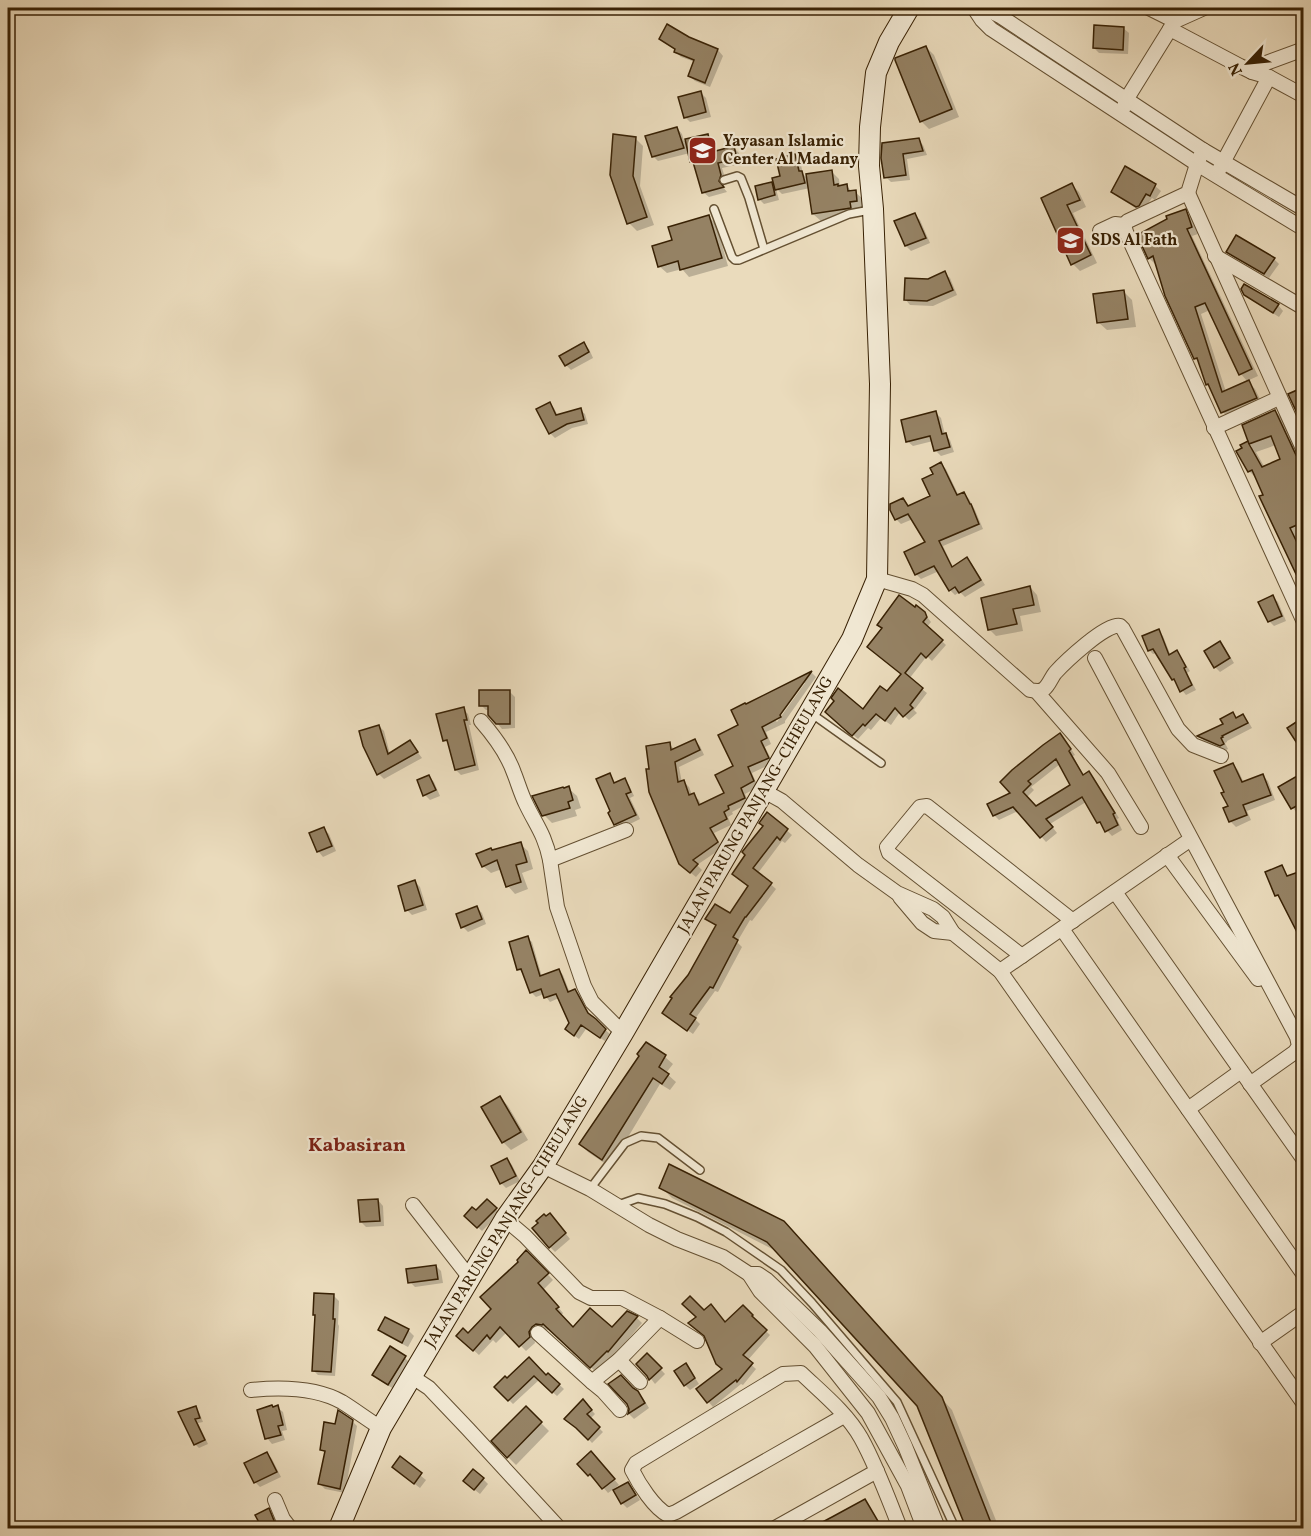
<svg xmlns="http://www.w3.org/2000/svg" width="1311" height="1536" font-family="Vollkorn,serif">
  <rect width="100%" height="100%" fill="#eadbbc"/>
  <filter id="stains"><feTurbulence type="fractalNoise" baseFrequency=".00333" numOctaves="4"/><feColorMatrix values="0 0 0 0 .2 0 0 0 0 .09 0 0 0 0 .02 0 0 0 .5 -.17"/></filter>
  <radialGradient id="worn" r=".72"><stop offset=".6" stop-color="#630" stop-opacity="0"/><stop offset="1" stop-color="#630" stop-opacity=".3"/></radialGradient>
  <g fill="#0003" fill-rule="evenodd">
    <polygon points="1123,28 1129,33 1128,54 1099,53 1094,48"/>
    <polygon points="661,39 694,41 718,50 723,56 710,87 695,81 690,76 695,62 681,57 676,52 676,50 666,44"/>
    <polygon points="926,47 934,55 959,117 929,129 921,121"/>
    <polygon points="701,93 706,98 711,117 690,122 685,117"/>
    <polygon points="677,128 682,134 684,141 707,135 712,141 716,153 734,148 739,153 741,164 722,168 726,181 723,187 727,192 709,197 703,192 696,166 692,161 690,153 658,161 653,156"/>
    <polygon points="635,138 643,146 640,186 654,225 637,231 629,223"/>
    <polygon points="918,140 923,145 927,155 907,159 910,180 891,182 886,177 883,158"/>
    <polygon points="795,156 800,161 803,174 809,180 832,172 839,179 840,187 847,186 852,192 855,192 863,199 864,208 856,209 857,215 821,221 813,214 810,188 782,194 777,189 782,177"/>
    <polygon points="1126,168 1155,186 1161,191 1155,200 1152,198 1142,212 1118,197 1112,191"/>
    <polygon points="771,184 776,189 779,200 764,204 759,199"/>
    <polygon points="1072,185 1079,192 1086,207 1073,213 1097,263 1080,271 1073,264 1043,198"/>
    <polygon points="1185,211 1192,218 1198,234 1192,236 1258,376 1247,381 1241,374 1210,310 1201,314 1226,392 1248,382 1255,389 1263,405 1230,419 1223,412 1212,389 1207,384 1200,363 1195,358 1156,265 1149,258 1139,236"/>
    <polygon points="915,215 920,220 930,243 911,251 906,246"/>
    <polygon points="708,216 716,224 728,266 689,277 682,269 667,273 659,266 674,241"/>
    <polygon points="1228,252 1274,259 1279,264 1269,278 1233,257"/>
    <polygon points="944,273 950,278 957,295 933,306 910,305 905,299"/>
    <polygon points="1245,286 1278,305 1283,311 1279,317 1251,300 1245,294"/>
    <polygon points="1124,292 1132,300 1136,327 1107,330 1098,322"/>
    <polygon points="583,344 589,349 593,358 571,370 566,365"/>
    <polygon points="549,404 554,408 558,416 580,410 585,414 588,424 572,428 555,438 550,433"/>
    <path d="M1275,411L1284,420L1302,461H1304V593L1295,577L1298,576L1265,496L1258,480L1249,471L1247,443L1252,448L1244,426ZM1276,445L1282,460L1265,468L1256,452Z"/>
    <polygon points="936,413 941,418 945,435 950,440 954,452 941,456 936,451 933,441 913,446 907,441"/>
    <polygon points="941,464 946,469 959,496 964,494 969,499 975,510 983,529 943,546 953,567 967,559 972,564 985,585 965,597 960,592 955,595 950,590 939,571 921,579 916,574 927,543 913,519 901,524 896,519 903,500 909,507 932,497 935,474"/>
    <polygon points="1030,587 1037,595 1041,612 1020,616 1023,631 996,636 989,629"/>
    <polygon points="1273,597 1278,602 1286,621 1274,626 1269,621"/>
    <polygon points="924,613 931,622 927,627 946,645 932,661 927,656 909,679 927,693 914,710 917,713 909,720 900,712 891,725 881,718 871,730 868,728 858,739 832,716 863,712 888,693 902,675"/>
    <polygon points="1158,631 1163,636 1171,656 1177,652 1181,657 1190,671 1187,673 1196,690 1186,695 1173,679 1157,653 1153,654 1150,651 1161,647"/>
    <polygon points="1220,643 1225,648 1234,663 1220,672 1215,667"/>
    <path d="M812,673L816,677L785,721V723L766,732L771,744L765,747L773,763L752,773L758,787L745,794L749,803L732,812L733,814L728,817L731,825L714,833L722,848L697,865L702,870L696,877L686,869L651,770L669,744L675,750L695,741L700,746L704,755L679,767L682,783L684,782L689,787L692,795H693L699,800L701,805L726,794L735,767L740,726L746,706ZM801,683H805L777,722L775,720Z"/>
    <polygon points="509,691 515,697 515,728 502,729 497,723 489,710 486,710 481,705"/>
    <polygon points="463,709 468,714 471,725 469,725 479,770 461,775 456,770 450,746 445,740"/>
    <polygon points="1233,714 1237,719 1243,716 1248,721 1252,728 1227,741 1227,742 1225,743 1228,749 1226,750 1204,741 1200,737 1225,725"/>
    <polygon points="379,726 384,731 390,754 410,742 422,758 384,779 379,774 364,745"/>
    <path d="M1065,740L1075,755L1073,756L1084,776L1089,773L1094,778L1119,818L1117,819L1122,830L1112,836L1099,822L1086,802L1050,824L1057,833L1046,842L1018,811L999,820L994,815L1013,793ZM1060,764L1072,786L1036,808L1027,797L1034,790L1031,787Z"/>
    <polygon points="1233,765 1238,770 1244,783 1263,776 1268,781 1275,800 1247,811 1251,820 1236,827 1230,821 1230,806"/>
    <polygon points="609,775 616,784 624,780 629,785 634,796 630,798 640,819 620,829 615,824 612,812"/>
    <polygon points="429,776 434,782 440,796 430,800 425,795"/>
    <polygon points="568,788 577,796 581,808 575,810 577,816 552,823 544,815"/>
    <polygon points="1280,788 1304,792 1304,809 1297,813 1293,808"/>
    <polygon points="768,814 792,835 785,843 782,841 758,873 776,889 752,921 750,920 737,942 742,947 718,992 715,991 695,1019 700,1024 693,1034 664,1013 689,976 717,926 707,919 730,915 750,887 738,879 765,826"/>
    <polygon points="324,829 329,834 336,851 323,857 318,851"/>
    <polygon points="520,844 528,851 533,869 522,873 528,889 515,894 508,886 502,869 491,873 483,866 492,852"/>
    <polygon points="415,882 420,887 427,910 412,915 407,910"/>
    <polygon points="477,908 482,913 486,924 468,932 463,927"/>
    <polygon points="527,938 532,942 542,977 559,970 563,975 570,993 575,990 580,995 591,1017 610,1034 605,1041 586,1029 579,1039 571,1033 571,1023 559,998 550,1002 544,994 536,997 531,992 523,974 519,969"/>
    <polygon points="646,1044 665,1057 673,1064 666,1073 676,1082 670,1090 660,1084 610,1167 588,1152 580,1144 640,1056"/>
    <polygon points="1304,1072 1304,1086 1297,1076"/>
    <polygon points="500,1097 508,1106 528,1140 511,1150 503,1142"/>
    <polygon points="507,1160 512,1165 520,1181 506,1188 501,1183"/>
    <polygon points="661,1187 796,1235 952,1410 999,1528 967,1528 918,1405 778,1252 672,1198"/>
    <polygon points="378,1200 383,1206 384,1226 366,1227 361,1222"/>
    <polygon points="487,1201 500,1213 482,1231 466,1216 476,1213"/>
    <polygon points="555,1220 570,1239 555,1252 550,1247"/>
    <polygon points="526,1252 553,1280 543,1290 563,1313 561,1316 574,1329 612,1329 637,1318 642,1323 614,1356 596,1372 549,1328 548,1330 542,1329 534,1337 535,1343 526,1351 507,1332 496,1343 493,1340 479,1355 458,1336 469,1335 493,1309"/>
    <polygon points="436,1266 441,1271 443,1283 415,1287 410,1282"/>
    <polygon points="334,1296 339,1301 338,1324 339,1326 335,1376 318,1375 313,1370 317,1316"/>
    <polygon points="704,1312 725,1323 755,1321 770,1335 747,1361 756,1369 743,1385 741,1384 713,1407 698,1390 729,1372"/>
    <polygon points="386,1319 409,1331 414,1336 408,1347 385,1335 380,1330"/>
    <polygon points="647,1355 665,1374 655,1384 648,1375"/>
    <polygon points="405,1358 410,1363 394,1389 379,1380 374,1375"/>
    <polygon points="529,1359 547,1377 549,1375 564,1389 557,1396 539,1380 513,1404 496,1387 507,1380"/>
    <polygon points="685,1365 690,1370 699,1384 690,1390 685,1385"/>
    <polygon points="637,1392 643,1398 649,1408 634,1419 629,1414"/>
    <polygon points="583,1401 595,1414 590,1419 603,1432 592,1443 581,1431"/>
    <polygon points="277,1407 283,1412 287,1430 282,1431 285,1440 272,1444 267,1438"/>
    <polygon points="195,1408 199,1412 203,1422 198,1423 208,1444 199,1448 195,1444 180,1413"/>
    <polygon points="526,1408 549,1431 516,1465 508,1457"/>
    <polygon points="352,1421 357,1426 345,1493 325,1489 320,1484 326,1454 322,1450 337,1425"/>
    <polygon points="267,1453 272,1459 281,1477 260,1487 255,1482"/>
    <polygon points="400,1459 426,1480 420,1488 399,1472"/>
    <polygon points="596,1459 619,1485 608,1493 596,1479 594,1480 579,1464"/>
    <polygon points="483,1479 488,1484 480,1494 470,1486"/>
    <polygon points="628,1483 633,1489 640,1500 627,1508 622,1503"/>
    <polygon points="865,1500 881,1528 814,1528"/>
    <polygon points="268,1509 273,1514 279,1528 264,1528 257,1515"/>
    <polygon points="632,1522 638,1528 621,1528"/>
  </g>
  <g fill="#958264" stroke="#382104" stroke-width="1.5" fill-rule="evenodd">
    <polygon points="667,24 689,37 718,49 705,83 688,76 694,60 674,52 675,49 659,39"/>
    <polygon points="1094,25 1124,27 1123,50 1093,48"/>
    <polygon points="926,46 952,109 920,122 895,60 895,58"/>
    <polygon points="701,91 706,112 684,118 678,97"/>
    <polygon points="677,127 684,148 652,157 645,136"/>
    <polygon points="613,134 636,137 633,176 647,217 627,224 610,175"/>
    <polygon points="708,134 712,152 734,146 737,159 718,163 721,175 719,181 724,187 702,193 693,162 690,162 685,139"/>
    <polygon points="919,138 923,151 903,154 906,175 884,178 881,158 882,143"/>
    <polygon points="795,154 799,171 802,171 805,183 775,190 772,178 780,176 776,159"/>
    <polygon points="1125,166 1156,184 1150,196 1146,194 1139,206 1136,207 1111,192"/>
    <polygon points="832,170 834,185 838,184 838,186 847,184 848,191 856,190 857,201 850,202 851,208 812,214 806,174"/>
    <polygon points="772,182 775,195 758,200 755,186"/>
    <polygon points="1072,183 1080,200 1067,205 1091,255 1071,265 1041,198"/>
    <polygon points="1186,209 1192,227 1187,229 1252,369 1239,375 1205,303 1195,307 1222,392 1249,380 1257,398 1221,413 1208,384 1206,385 1197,358 1194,359 1165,296 1153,256 1148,259 1137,235 1167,219 1166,216"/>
    <polygon points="915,213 926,238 905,246 894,221"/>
    <polygon points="709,215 722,258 680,270 678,261 658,267 652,246 672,240 668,227"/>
    <polygon points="1236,235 1275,258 1264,274 1226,252"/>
    <polygon points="945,271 953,290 927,301 904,300 905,278 928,279"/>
    <polygon points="1244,284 1279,304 1273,313 1244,295 1241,289"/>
    <polygon points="1124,290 1128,319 1097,323 1093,294"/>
    <polygon points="584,342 589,352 565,366 559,356"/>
    <polygon points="1304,387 1304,428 1288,394"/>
    <polygon points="550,402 556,415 581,408 584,420 567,424 549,434 536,409"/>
    <path d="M1275,410L1296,455L1299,459L1304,460V522L1290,528L1304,557V591L1259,496L1263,495L1252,470L1248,472L1236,451L1242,448L1240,445L1248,441L1249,444L1242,425ZM1271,436L1280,459L1262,467L1249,444Z"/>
    <polygon points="936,411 942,434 946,433 950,447 934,451 930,436 906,442 901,420"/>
    <polygon points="941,462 957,495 964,492 970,504 971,504 979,524 939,541 952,567 967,557 981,580 959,593 955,587 949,591 934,566 915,575 904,552 925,542 908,514 895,520 890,510 890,504 903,498 908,506 930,496 922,479 933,474 930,468"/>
    <polygon points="1030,586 1034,605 1013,609 1017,624 988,630 981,598"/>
    <polygon points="899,595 915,607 916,605 925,612 927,617 923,622 943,640 926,658 921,653 905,673 923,688 910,705 913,708 903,717 895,708 885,721 876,714 865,726 863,724 852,736 825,712 834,701 831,698 838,688 863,709 880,686 887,691 901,674 867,647 882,628 877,625"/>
    <polygon points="1273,595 1282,616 1268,622 1258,602"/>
    <polygon points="1159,629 1169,655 1177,650 1186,667 1184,668 1192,685 1180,692 1174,679 1172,680 1153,649 1148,651 1142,636"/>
    <polygon points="1220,641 1230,658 1214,668 1204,651"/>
    <polygon points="812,671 780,715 781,717 762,727 767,738 761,741 769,758 748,767 754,781 741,788 745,798 728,806 729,809 724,812 727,819 710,828 718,842 693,860 698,864 690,873 679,864 649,792 646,769 649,769 646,746 670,742 671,750 695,739 700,750 675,762 678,782 684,780 689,795 694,793 699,805 724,793 715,775 733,766 718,735 738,725 731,710 745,703 746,704"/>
    <polygon points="479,690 510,690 510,724 496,724 488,715 488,706 479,706"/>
    <polygon points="464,707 467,720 464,720 475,765 455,770 447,740 443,741 436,714"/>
    <polygon points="1233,712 1236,718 1243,714 1248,723 1222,736 1223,737 1221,738 1224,744 1220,746 1197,736 1223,724 1220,719"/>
    <polygon points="1304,717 1304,754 1287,728"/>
    <polygon points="379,725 388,754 410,740 418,752 377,775 363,746 359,731"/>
    <path d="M1060,733L1071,749L1069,751L1083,775L1089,771L1115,813L1113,814L1118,825L1105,832L1100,822L1097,823L1082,797L1046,819L1053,827L1040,838L1013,807L993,816L987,804L1010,793L1000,782L1012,770L1043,745ZM1056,759L1070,785L1036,806L1023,792L1031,784L1028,781Z"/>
    <polygon points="1233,763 1242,782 1263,774 1271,795 1243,805 1247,815 1229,822 1223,808 1228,806 1221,793 1224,792 1214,771"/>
    <polygon points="1304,772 1304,802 1291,809 1278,787"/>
    <polygon points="610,773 614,783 625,778 631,792 626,794 636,815 614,825 608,813 610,811 596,779"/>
    <polygon points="429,775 436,790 423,796 417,780"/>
    <polygon points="569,786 573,800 568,802 570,808 542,816 532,796 563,787 564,788"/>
    <polygon points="767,812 788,829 780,840 777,837 753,868 772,883 746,917 745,917 733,937 738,940 713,988 710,987 690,1014 696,1018 687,1031 662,1013 672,998 670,997 688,975 716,925 705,919 715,904 730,913 748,886 732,874 745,855 742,852 763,826 759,823"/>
    <polygon points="324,827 332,846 317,852 309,833"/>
    <polygon points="521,842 527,862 516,865 521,882 506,887 497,860 482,867 476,854 491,848 492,850"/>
    <polygon points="1282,865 1287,876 1304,870 1304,946 1278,895 1275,896 1265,872"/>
    <polygon points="415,880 423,905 405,911 398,886"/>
    <polygon points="477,906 482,919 461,928 456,914"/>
    <polygon points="528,936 540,976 559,969 568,992 575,989 588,1013 596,1019 606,1029 600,1038 581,1025 574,1036 565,1029 569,1023 556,994 544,998 541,989 530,993 521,969 517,970 509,942"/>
    <polygon points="646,1042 666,1055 659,1067 669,1074 662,1084 653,1078 602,1160 579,1144 639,1056 637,1054"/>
    <polygon points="500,1096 521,1132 502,1143 481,1107"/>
    <polygon points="507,1158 516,1176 500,1184 491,1166"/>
    <polygon points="669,1164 784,1221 942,1397 993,1528 966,1528 917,1406 767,1242 659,1188"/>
    <polygon points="378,1199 380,1221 360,1222 358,1200"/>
    <polygon points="487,1199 497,1208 477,1228 464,1216 472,1207 476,1210"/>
    <polygon points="550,1213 566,1233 549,1248 532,1228 538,1223 536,1221 544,1214 546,1216"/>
    <polygon points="526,1250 549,1273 538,1283 559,1307 556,1309 573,1327 590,1308 612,1327 627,1311 638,1316 608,1352 607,1351 590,1368 543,1324 542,1325 536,1324 532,1327 529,1332 530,1337 519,1347 500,1327 490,1339 487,1335 473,1351 456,1336 463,1328 468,1333 491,1309 480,1297 518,1262 517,1260"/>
    <polygon points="436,1265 438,1279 408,1283 406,1269"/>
    <polygon points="314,1293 334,1294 333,1319 335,1319 331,1372 312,1371 315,1315 313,1315"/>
    <polygon points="690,1296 704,1310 711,1304 725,1322 743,1305 753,1315 752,1316 767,1330 743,1355 753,1363 737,1382 736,1380 707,1403 696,1389 722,1369 716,1364 704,1336 688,1323 696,1317 682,1304"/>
    <polygon points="385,1317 409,1329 402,1343 378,1330"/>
    <polygon points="390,1346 406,1356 388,1385 372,1375"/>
    <polygon points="647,1353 662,1368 649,1380 647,1376 636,1364"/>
    <polygon points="529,1357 546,1375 548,1373 560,1384 552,1393 534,1376 508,1401 494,1387 505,1376 507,1378"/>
    <polygon points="686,1363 695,1378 684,1386 674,1371"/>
    <polygon points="621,1375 633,1388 638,1391 645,1403 628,1414 629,1409 627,1404 608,1384"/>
    <polygon points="583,1399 592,1410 587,1414 600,1427 588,1440 576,1428 564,1419"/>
    <polygon points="272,1405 273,1407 278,1405 283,1425 278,1426 281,1435 265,1439 257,1410"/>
    <polygon points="196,1406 200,1418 195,1419 205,1440 194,1445 178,1412"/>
    <polygon points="526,1406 542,1422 507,1458 491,1441"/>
    <polygon points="338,1410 353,1420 340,1489 318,1484 325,1451 320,1450 324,1422 335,1424"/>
    <polygon points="591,1451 615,1479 602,1489 590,1474 588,1476 577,1464"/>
    <polygon points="267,1452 277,1472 254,1483 244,1463"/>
    <polygon points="400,1456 422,1473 414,1484 392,1467"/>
    <polygon points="473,1469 484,1478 474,1490 463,1481"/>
    <polygon points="628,1482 636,1495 621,1504 613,1490"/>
    <polygon points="865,1499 882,1528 811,1528 832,1517"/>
    <polygon points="269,1508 275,1523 279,1528 262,1528 255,1515"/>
  </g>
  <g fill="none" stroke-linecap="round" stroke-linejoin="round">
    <defs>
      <g id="lane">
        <polyline points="724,180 737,176 741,178 749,198 764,249"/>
        <polyline points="714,209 732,257 735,260 739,260 849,214 870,210"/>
        <polyline points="812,714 881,763"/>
        <polyline points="590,1189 625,1143 641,1136 658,1138 700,1170"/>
        <polyline points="618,1205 638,1198 665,1204 697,1217 726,1232 781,1270 812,1303 897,1402 955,1528"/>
      </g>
      <g id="street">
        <polyline points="973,8 988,10 1000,16 1203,150 1304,209"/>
        <polyline points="974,8 982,20 991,29 1197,164 1304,229"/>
        <polyline points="1149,8 1175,21"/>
        <polyline points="1302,8 1304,12"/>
        <polyline points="1170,29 1240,66 1252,72 1269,77 1304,96"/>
        <polyline points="1252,72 1266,63 1304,49"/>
        <polyline points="1124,107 1126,100 1175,21 1204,8"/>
        <polyline points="1203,150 1197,164 1188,193 1128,221 1124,225 1126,232 1304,622"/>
        <polyline points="1219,170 1269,77"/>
        <polyline points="1188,193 1304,451"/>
        <polyline points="1100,231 1115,224 1124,225"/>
        <polyline points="1215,256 1304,308"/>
        <polyline points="1214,428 1279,398"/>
        <path d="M877,579L912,589L923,595L1030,690C1035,691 1040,692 1044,689C1049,685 1051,678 1055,673C1064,663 1107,622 1120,626C1121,627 1122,628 1123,629L1178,729L1193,745L1221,756"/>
        <polyline points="1095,658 1297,1037 1299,1046 1295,1052 1250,1084"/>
        <polyline points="1037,692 1108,773 1141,827"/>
        <path d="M481,721C495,737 507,753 514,773C518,783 521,794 526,804C536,825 545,835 550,860L626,830"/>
        <polyline points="764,791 782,801 858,865 897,893 933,909 943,917 953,933 1000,971 1304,1404"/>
        <polyline points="1167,855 1258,979"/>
        <polyline points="550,860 557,907 584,986 592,1002 623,1033"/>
        <polyline points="1115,892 1304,1160"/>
        <polyline points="900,897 922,923 934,931 953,933"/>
        <polyline points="1062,929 1304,1275"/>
        <polyline points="1022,956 889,853 887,847 920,807 927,806 1073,921"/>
        <polyline points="1000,971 1191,839"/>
        <polyline points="1188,1109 1241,1071"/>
        <polyline points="543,1166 590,1189 649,1225 677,1239 723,1257 749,1274 760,1291 815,1346 868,1413 908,1486 924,1528"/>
        <polyline points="413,1205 470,1278"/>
        <polyline points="505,1219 525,1236 579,1292 591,1298 622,1298 660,1318 697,1341"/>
        <polyline points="749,1274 758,1274 767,1280 788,1300 820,1331 879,1397 892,1418 905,1446 938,1528"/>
        <polyline points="538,1333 592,1382"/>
        <polyline points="1260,1343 1304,1312"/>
        <polyline points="619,1360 640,1382"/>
        <polyline points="411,1376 429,1388 468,1429 559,1528"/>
        <path d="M251,1390C281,1387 315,1387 342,1402C355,1410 368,1420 381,1428"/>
        <polyline points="620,1410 603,1391 592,1382 619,1360 660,1318"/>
        <path d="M844,1416L676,1512L668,1515C654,1508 639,1484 632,1470L636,1463L783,1374L801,1373C822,1393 847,1413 861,1438C877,1467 888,1498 900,1528"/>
        <polyline points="275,1500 283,1519 290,1528"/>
        <polyline points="775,1528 877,1471"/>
      </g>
      <polyline id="secondary" points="339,1528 381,1428 505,1219 543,1166 623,1033 852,639 877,579 880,384 873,209 869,166 870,127 876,73 889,42 909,8"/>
    </defs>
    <use href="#lane" stroke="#645032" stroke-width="10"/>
    <use href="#street" stroke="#645032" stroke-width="16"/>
    <use href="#secondary" stroke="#382104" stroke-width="22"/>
    <use href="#lane" stroke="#f1e8d3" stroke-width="7"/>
    <use href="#street" stroke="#f1e8d3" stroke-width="14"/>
    <use href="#secondary" stroke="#f1e8d3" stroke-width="20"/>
  </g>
  <defs>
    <symbol id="school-square" viewBox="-11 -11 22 22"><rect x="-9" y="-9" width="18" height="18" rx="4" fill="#8f2418" stroke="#f1e8d3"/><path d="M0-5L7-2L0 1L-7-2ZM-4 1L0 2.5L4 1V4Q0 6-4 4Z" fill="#fff"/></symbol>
  </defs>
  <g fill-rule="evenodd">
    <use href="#school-square" x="686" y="134" width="33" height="33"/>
    <use href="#school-square" x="1054" y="224" width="33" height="33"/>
  </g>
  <g text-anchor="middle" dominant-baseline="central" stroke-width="4.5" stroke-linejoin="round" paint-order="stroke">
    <g font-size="16" font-weight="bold" fill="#382104" stroke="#f1e8d3" text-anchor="start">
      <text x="723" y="142">Yayasan Islamic<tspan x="723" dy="18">Center Al Madany</tspan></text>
      <text x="1091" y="241">SDS Al Fath</text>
    </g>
    <g font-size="16" fill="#382104" stroke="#f1e8d3">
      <text transform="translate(756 805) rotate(-60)">JALAN PARUNG PANJANG–CIHEULANG</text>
      <text transform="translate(507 1222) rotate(-58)">JALAN PARUNG PANJANG–CIHEULANG</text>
    </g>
    <g font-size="20" font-weight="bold" fill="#7a1f14" stroke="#f1e8d3">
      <text x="357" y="1146">Kabasiran</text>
    </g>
  </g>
  <rect width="1311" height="1536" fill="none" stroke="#eadbbc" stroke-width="30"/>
  <rect x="9" y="9" width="1293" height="1518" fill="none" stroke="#382104" stroke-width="3"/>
  <rect x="15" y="15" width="1281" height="1506" fill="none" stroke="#382104" stroke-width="1.5"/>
  <g transform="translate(1248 63) rotate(244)" stroke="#f1e8d3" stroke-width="4.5" paint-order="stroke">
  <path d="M0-4.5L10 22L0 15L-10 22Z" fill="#382104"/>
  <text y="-9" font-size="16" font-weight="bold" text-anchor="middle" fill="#382104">N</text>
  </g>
  <rect width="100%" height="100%" filter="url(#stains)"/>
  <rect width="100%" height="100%" fill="url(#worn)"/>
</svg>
